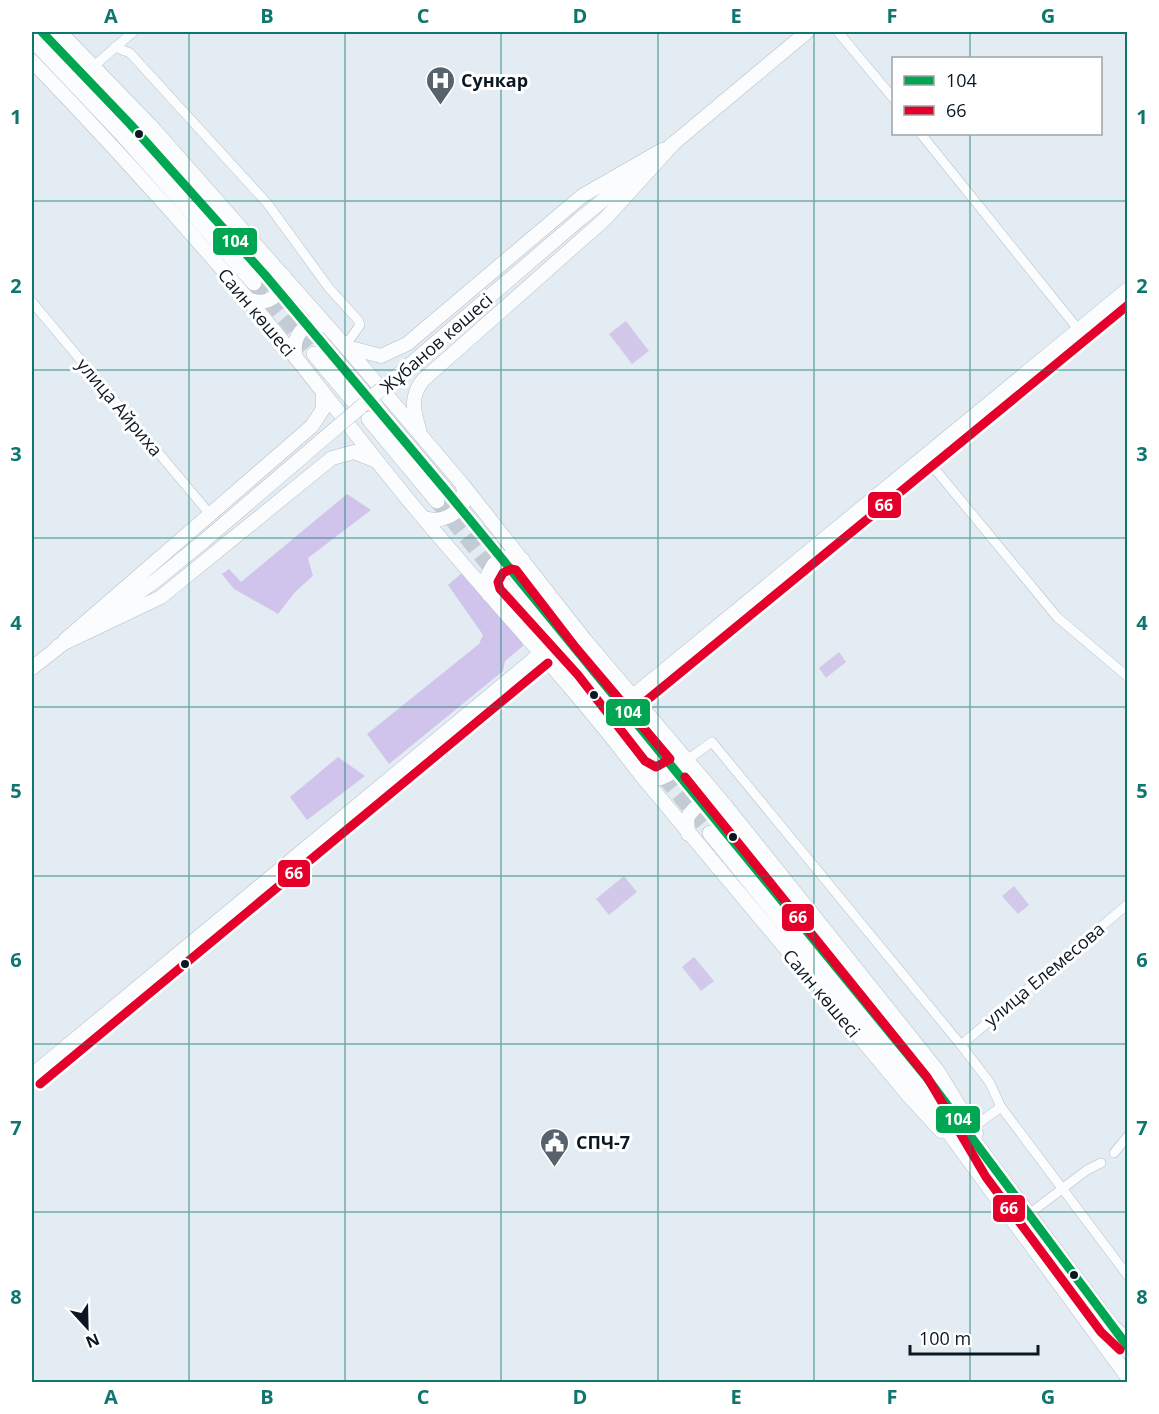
<svg xmlns="http://www.w3.org/2000/svg" width="1159" height="1414" font-family="'Open Sans',sans-serif">
  <rect width="100%" height="100%" fill="#e4ecf3"/>
  <g fill="#d1c8ea">
    <polygon points="626,321 649,351 632,364 609,334"/>
    <polygon points="839,652 846,662 826,678 819,668"/>
    <polygon points="624,876 637,892 609,915 596,899"/>
    <polygon points="1014,886 1029,905 1018,914 1002,896"/>
    <polygon points="694,957 714,981 701,991 682,967"/>
  </g>
  <g fill="#d0c4ec">
    <polygon points="347,494 371,510 308,558 313,576 295,592 278,614 234,589 222,574 229,569 241,582"/>
    <polygon points="462,573 520,639 523,646 505,661 503,671 389,764 367,734 479,644 483,635 448,585"/>
    <polygon points="338,757 365,776 307,820 290,797"/>
  </g>
  <g fill="none" stroke-linecap="round" stroke-linejoin="round">
    <g stroke="#c3ccd4" stroke-width="15" stroke-dasharray="15 8" stroke-linecap="butt">
      <polyline points="265,275 324,346"/>
      <polyline points="254,283 314,354"/>
      <polyline points="448,493 516,576"/>
      <polyline points="437,501 504,585"/>
      <polyline points="659,750 720,824"/>
      <polyline points="649,759 710,833"/>
    </g>
    <defs>
      <g id="street">
        <polyline points="838,32 894,99"/>
        <polyline points="115,47 130,53 267,203 329,288 358,320 360,325 345,346"/>
        <polyline points="94,66 133,32"/>
        <polyline points="921,134 1078,329"/>
        <polyline points="32,302 209,513"/>
        <polyline points="925,457 1057,617 1128,677"/>
        <polyline points="687,760 712,742 961,1045 990,1083 1001,1107 1128,1276"/>
        <polyline points="961,1045 1128,904"/>
        <polyline points="972,1128 1001,1107"/>
        <polyline points="1114,1153 1128,1136"/>
        <polyline points="1029,1214 1087,1170 1101,1163"/>
      </g>
      <g id="secondary">
        <polyline points="60,32 150,125 345,346 463,485 585,640 725,805 937,1070 976,1134"/>
        <path d="M32,61C105,137 177,216 246,297C300,360 349,427 401,491C478,586 563,673 637,770C657,788 669,775 687,760"/>
        <polyline points="668,148 807,32"/>
        <polyline points="580,219 639,171"/>
        <path d="M247,298C263,307 275,299 284,286L283,275"/>
        <polyline points="347,347 381,356 407,344 582,196 662,150"/>
        <path d="M296,358C292,341 298,328 315,323L327,326"/>
        <path d="M419,429C413,409 410,397 423,380L605,219L674,143"/>
        <path d="M424,518C440,523 457,516 465,500L463,486"/>
        <polyline points="489,595 485,580 494,564 510,556 523,560"/>
        <polyline points="97,622 155,581 204,541"/>
        <polyline points="65,640 312,426 323,409 323,393"/>
        <polyline points="58,646 161,597 332,458 354,452 374,460"/>
        <polyline points="32,668 65,642"/>
        <polyline points="633,696 1128,289"/>
        <polyline points="640,774 908,1095 941,1131"/>
        <path d="M688,834L687,819C694,804 711,796 725,805"/>
        <polyline points="32,1075 540,654"/>
      </g>
      <g id="primary">
        <polyline points="42,32 130,124 265,275"/>
        <polyline points="32,39 121,133 254,283"/>
        <polyline points="324,346 365,394"/>
        <polyline points="314,354 354,402"/>
        <polyline points="379,411 448,493"/>
        <polyline points="369,419 437,501"/>
        <polyline points="516,576 659,750"/>
        <polyline points="504,585 649,759"/>
        <polyline points="720,824 927,1078 1111,1325 1128,1342"/>
        <polyline points="710,833 915,1086 1128,1377"/>
      </g>
    </defs>
    <use href="#street" stroke="#b5bfc8" stroke-width="10"/>
    <use href="#secondary" stroke="#b5bfc8" stroke-width="15"/>
    <use href="#primary" stroke="#b5bfc8" stroke-width="16"/>
    <use href="#street" stroke="#fbfcfd" stroke-width="9"/>
    <use href="#secondary" stroke="#fbfcfd" stroke-width="14"/>
    <use href="#primary" stroke="#fbfcfd" stroke-width="15"/>
    <defs>
      <polyline id="secondary-bridge" points="204,541 580,219"/>
    </defs>
    <use href="#secondary-bridge" stroke="#b5bfc8" stroke-width="15" stroke-linecap="butt"/>
    <use href="#secondary-bridge" stroke="#fbfcfd" stroke-width="14"/>
    <defs>
      <polyline id="bus-1" points="42,32 130,124 265,275 448,493 927,1078 1128,1347"/>
      <g id="bus-2">
        <polygon points="511,569 516,570 576,648 670,759 656,767 645,761 578,675 500,589 498,582 503,573"/>
        <polyline points="641,705 1128,305"/>
        <polyline points="685,777 927,1077 986,1177 1101,1332 1120,1350"/>
        <polyline points="40,1084 548,663"/>
      </g>
    </defs>
    <use href="#bus-1" stroke="#fff" stroke-width="14"/>
    <use href="#bus-2" stroke="#fff" stroke-width="14"/>
    <use href="#bus-1" stroke="#00a651" stroke-width="9"/>
    <use href="#bus-2" stroke="#e4002b" stroke-width="9"/>
  </g>
  <path fill="none" stroke="#0f766e" stroke-width="1.5" stroke-opacity="0.55" d="M189,32V1382M345,32V1382M501,32V1382M658,32V1382M814,32V1382M970,32V58M970,134V1382M32,201H1128M32,370H1128M32,538H1128M32,707H1128M32,876H1128M32,1044H1128M32,1212H1128"/>
  <defs>
    <symbol id="hospital-pin" viewBox="-11 -11 22 30"><path d="M0 17L-7.5 6A9.5 9.5 0 1 1 7.5 6Z" fill="#57626c" stroke="#fff"/><path d="M-5-5h3v3.5h4V-5h3V5h-3V1.5h-4V5h-3Z" fill="#fff"/></symbol>
    <symbol id="civic-pin" viewBox="-11 -11 22 30"><path d="M0 17L-7.5 6A9.5 9.5 0 1 1 7.5 6Z" fill="#57626c" stroke="#fff"/><path d="M-.6-6.5H3V-4.5H.6V-3L4-1V1h2V6H-6V1h2V-1L-.6-3ZM-1.2 2.5V6h2.4V2.5Z" fill="#fff"/></symbol>
  </defs>
  <g fill-rule="evenodd">
    <use href="#hospital-pin" x="424" y="64" width="33" height="45"/>
    <use href="#civic-pin" x="538" y="1126" width="33" height="45"/>
  </g>
  <g fill="#0b1823" stroke="#fff" stroke-width="2">
    <circle cx="139" cy="134" r="5"/>
    <circle cx="594" cy="695" r="5"/>
    <circle cx="733" cy="837" r="5"/>
    <circle cx="185" cy="964" r="5"/>
    <circle cx="1074" cy="1275" r="5"/>
  </g>
  <g text-anchor="middle" dominant-baseline="central" stroke-width="6" stroke-linejoin="round" paint-order="stroke">
    <g font-size="18" font-weight="bold" fill="#0b1823" stroke="#fff" text-anchor="start">
      <text x="461" y="80">Сункар</text>
      <text x="576" y="1142">СПЧ-7</text>
    </g>
    <g font-size="18" fill="#0b1823" stroke="#fff">
      <text transform="translate(257 312) rotate(50)">Саин көшесі</text>
      <text transform="translate(436 343) rotate(-41)">Жұбанов көшесі</text>
      <text transform="translate(120 407) rotate(50)">улица Айриха</text>
      <text transform="translate(1044 974) rotate(-40)">улица Елемесова</text>
      <text transform="translate(822 993) rotate(50)">Саин көшесі</text>
    </g>
  </g>
  <g stroke="#fff" stroke-width="2">
    <rect x="212" y="227" width="46" height="29" rx="6" fill="#00a651"/>
    <rect x="867" y="491" width="35" height="28" rx="6" fill="#e4002b"/>
    <rect x="605" y="698" width="46" height="29" rx="6" fill="#00a651"/>
    <rect x="277" y="859" width="34" height="29" rx="6" fill="#e4002b"/>
    <rect x="781" y="903" width="34" height="29" rx="6" fill="#e4002b"/>
    <rect x="935" y="1105" width="46" height="29" rx="6" fill="#00a651"/>
    <rect x="992" y="1194" width="34" height="29" rx="6" fill="#e4002b"/>
  </g>
  <g font-size="16" text-anchor="middle" font-weight="bold" fill="#fff">
    <text x="235" y="247">104</text>
    <text x="884" y="511">66</text>
    <text x="628" y="718">104</text>
    <text x="294" y="879">66</text>
    <text x="798" y="923">66</text>
    <text x="958" y="1125">104</text>
    <text x="1009" y="1214">66</text>
  </g>
  <rect width="1159" height="1414" fill="none" stroke="#ffffff" stroke-width="66"/>
  <rect x="892" y="57" width="210" height="78" fill="#ffffff" stroke="#9da3a7" stroke-width="1.5"/>
  <rect x="904" y="76" width="30" height="9" fill="#00a651" stroke="#9da3a7" stroke-width="1.5"/>
  <text x="946" y="87" font-size="18" fill="#0b1823">104</text>
  <rect x="904" y="106" width="30" height="9" fill="#e4002b" stroke="#9da3a7" stroke-width="1.5"/>
  <text x="946" y="117" font-size="18" fill="#0b1823">66</text>
  <g transform="translate(87 1327) rotate(158)" stroke="#ffffff" stroke-width="4.5" paint-order="stroke">
  <path d="M0-4.5L10 22L0 15L-10 22Z" fill="#0b1823"/>
  <text y="-9" font-size="16" font-weight="bold" text-anchor="middle" fill="#0b1823">N</text>
  </g>
  <path d="M910 1345v9h128v-9" fill="none" stroke="#0b1823" stroke-width="3"/>
  <text x="919" y="1345" font-size="18" fill="#0b1823" stroke="#ffffff" stroke-width="4.5" paint-order="stroke">100 m</text>
  <rect x="33" y="33" width="1093" height="1348" fill="none" stroke="#0f766e" stroke-width="2"/>
  <g font-size="20" text-anchor="middle" font-weight="bold" fill="#0f766e">
    <text x="111" y="23">A</text>
    <text x="267" y="23">B</text>
    <text x="423" y="23">C</text>
    <text x="580" y="23">D</text>
    <text x="736" y="23">E</text>
    <text x="892" y="23">F</text>
    <text x="1048" y="23">G</text>
    <text x="16" y="124">1</text>
    <text x="1142" y="124">1</text>
    <text x="16" y="293">2</text>
    <text x="1142" y="293">2</text>
    <text x="16" y="461">3</text>
    <text x="1142" y="461">3</text>
    <text x="16" y="630">4</text>
    <text x="1142" y="630">4</text>
    <text x="16" y="798">5</text>
    <text x="1142" y="798">5</text>
    <text x="16" y="967">6</text>
    <text x="1142" y="967">6</text>
    <text x="16" y="1135">7</text>
    <text x="1142" y="1135">7</text>
    <text x="16" y="1304">8</text>
    <text x="1142" y="1304">8</text>
    <text x="111" y="1404">A</text>
    <text x="267" y="1404">B</text>
    <text x="423" y="1404">C</text>
    <text x="580" y="1404">D</text>
    <text x="736" y="1404">E</text>
    <text x="892" y="1404">F</text>
    <text x="1048" y="1404">G</text>
  </g>
</svg>
